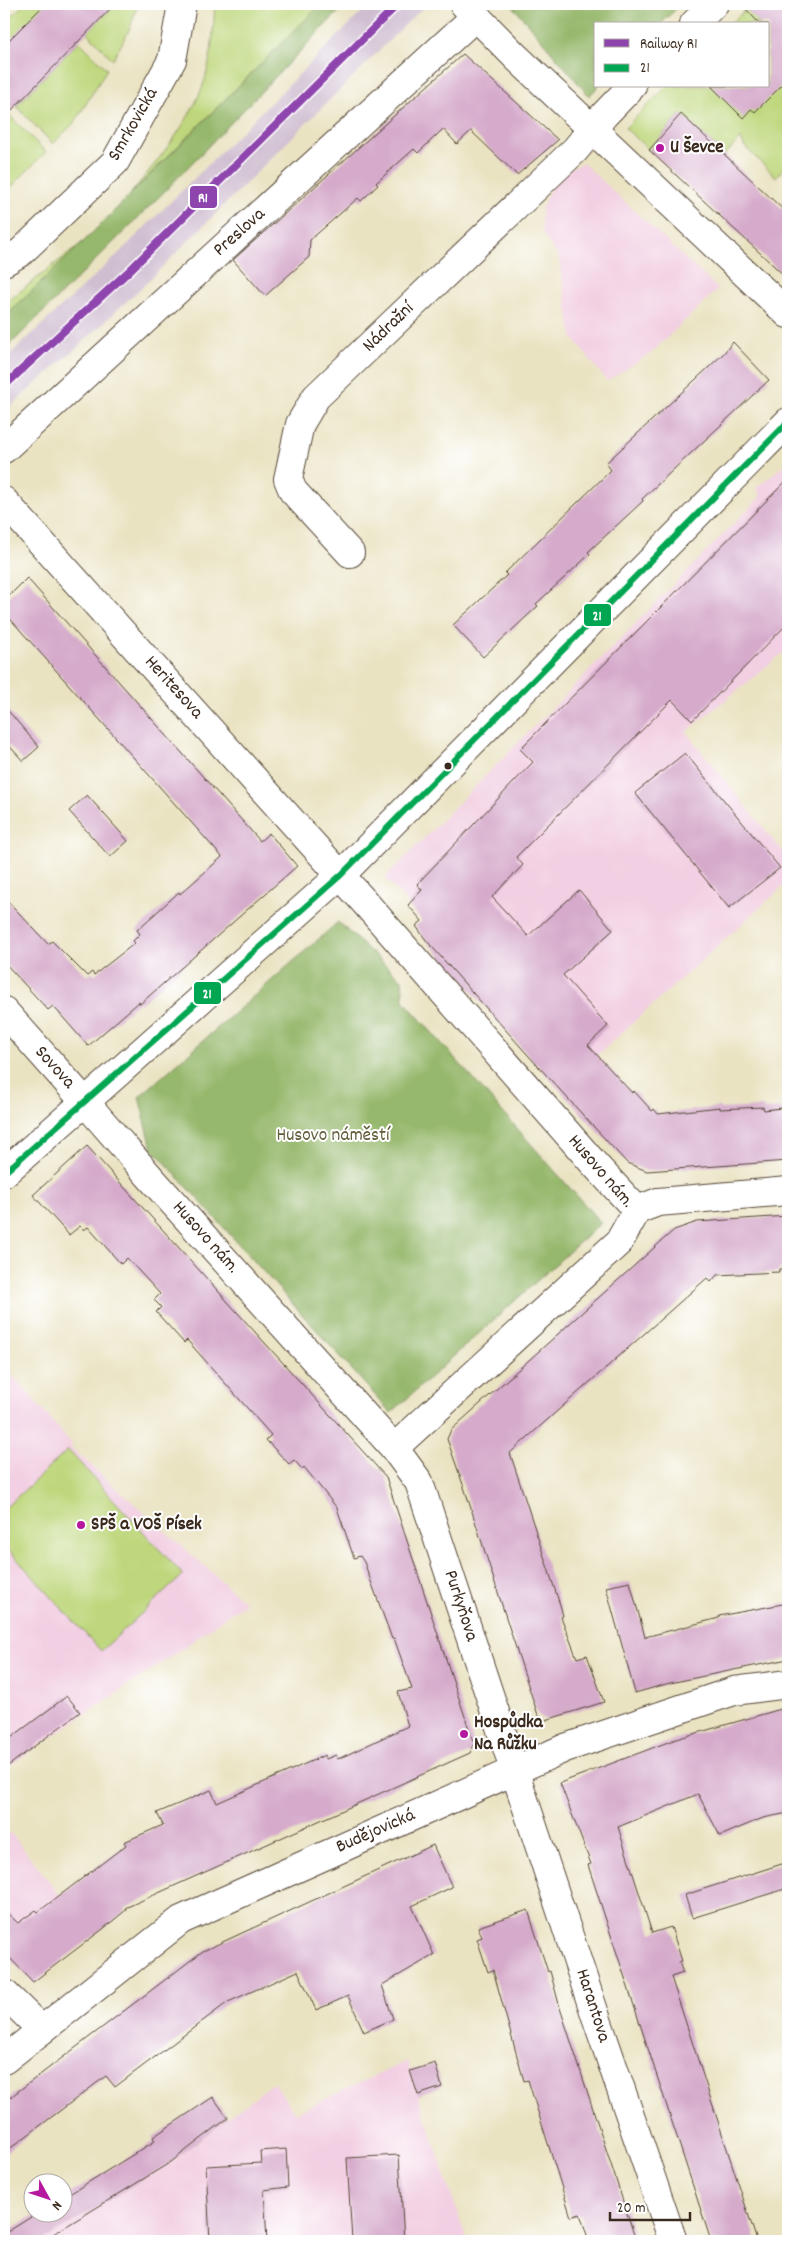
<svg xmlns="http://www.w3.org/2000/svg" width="792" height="2245" font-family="Dekko,sans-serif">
  <rect width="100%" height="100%" fill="#fff"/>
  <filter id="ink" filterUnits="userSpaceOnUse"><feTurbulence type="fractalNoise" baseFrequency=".02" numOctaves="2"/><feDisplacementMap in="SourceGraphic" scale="10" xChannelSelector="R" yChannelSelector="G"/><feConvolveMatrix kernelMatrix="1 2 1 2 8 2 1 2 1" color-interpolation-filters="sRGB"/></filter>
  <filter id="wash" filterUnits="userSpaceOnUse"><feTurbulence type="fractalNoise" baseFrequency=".0096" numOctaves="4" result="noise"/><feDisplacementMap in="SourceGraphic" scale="20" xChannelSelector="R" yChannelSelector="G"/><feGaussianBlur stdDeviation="1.12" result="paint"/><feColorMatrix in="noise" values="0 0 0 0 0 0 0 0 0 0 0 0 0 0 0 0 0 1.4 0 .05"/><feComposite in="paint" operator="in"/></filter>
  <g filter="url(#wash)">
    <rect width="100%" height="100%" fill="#eae3c2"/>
    <g fill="#f2cfe2">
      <polygon points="583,163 718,289 651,353 607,381 572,337 559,258 542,233 541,209 551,187 571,168"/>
      <polygon points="788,462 788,649 686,732 788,858 788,882 560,1089 415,927 423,920 385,878 761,496 756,488"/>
      <polygon points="4,1366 72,1444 70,1447 246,1603 230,1613 185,1647 4,1769"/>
      <polygon points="10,1832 92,1936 34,1984 4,1953 4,1839"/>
      <polygon points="407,2061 467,2241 42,2241 172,2162 274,2082 295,2113"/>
    </g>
    <polygon fill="#cfbdd0" points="370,4 426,4 143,286 81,344 4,412 4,360 115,257"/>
    <g fill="#bed77c" stroke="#7c804d">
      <polygon points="24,4 51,4 6,51 4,49 4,24"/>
      <polygon points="102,4 138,4 130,28 113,60 87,32 109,11"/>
      <path d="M206,4H321L131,193C157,161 186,128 202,88C212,62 213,33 215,5Z"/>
      <polygon points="746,9 760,24 730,24"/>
      <polygon points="768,32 788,52 788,163 776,177 744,146 741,138 725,155 681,114 649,150 625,128 667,86 768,86"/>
      <polygon points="79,41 107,69 75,122 53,144 16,106"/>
      <polygon points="8,114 46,152 4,194 4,118"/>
      <polygon points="83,242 4,318 4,304"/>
      <polygon points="68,1450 183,1575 101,1651 4,1545 4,1509"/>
    </g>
    <g fill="#96b86c" stroke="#687145">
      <polygon points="321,4 346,4 160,196 16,339 4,347 4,318 83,242"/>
      <polygon points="511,4 681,4 661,24 596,24 596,86 599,86 589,96"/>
      <polygon points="338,922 402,980 404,1001 601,1223 391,1413 152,1148 139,1097"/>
    </g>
    <g id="blocks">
      <g fill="#d5aacb">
        <polygon points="45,4 115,4 4,118 4,45"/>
        <polygon points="741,4 788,4 788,79 755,112 751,109 743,118 711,86 768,86 768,24 760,24"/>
        <polygon points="463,54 558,140 517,175 471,131 457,144 443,129 418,153 414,149 376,183 378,185 361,201 358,198 310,240 309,257 265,296 233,260"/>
        <polygon points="681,114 788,214 788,279 649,150"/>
        <polygon points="733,342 769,380 642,499 643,501 588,552 590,554 536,604 538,606 483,657 453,625 507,575 505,573 611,470 606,463 723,354"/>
        <polygon points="788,479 788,623 692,721 672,700 516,857 523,865 492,897 528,936 579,890 613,930 563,975 608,1026 588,1045 632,1093 634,1091 652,1111 654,1109 658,1114 720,1107 720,1109 763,1107 764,1110 782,1108 783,1119 788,1118 788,1161 647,1171 627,1163 527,1054 426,940 416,926 422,921 408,905 422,890 417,884 533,762 520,749"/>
        <polygon points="27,578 260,841 269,833 297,866 140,1004 139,1002 88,1046 53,1006 48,1010 4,962 4,897 48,944 52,941 87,976 92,972 94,975 135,943 133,941 140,934 137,930 179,892 180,894 222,857 4,612 4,601"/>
        <polygon points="4,706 39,747 23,761 4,740"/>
        <polygon points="685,753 780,868 729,908 635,793"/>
        <polygon points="87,795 128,841 110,857 69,811"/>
        <polygon points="87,1146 386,1477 474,1744 470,1753 125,1908 126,1910 103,1929 33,1982 4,1952 4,1910 18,1923 36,1910 38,1912 126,1845 124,1842 163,1825 157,1813 211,1790 217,1803 325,1755 326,1759 336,1755 338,1759 408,1726 398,1692 412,1689 394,1638 392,1639 364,1562 360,1556 354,1558 337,1508 304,1467 302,1469 294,1460 289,1464 266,1440 271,1435 187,1340 184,1343 156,1312 161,1307 154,1300 160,1294 127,1258 121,1264 88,1227 84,1230 80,1226 69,1235 33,1195"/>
        <polygon points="788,1216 788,1269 779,1269 779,1272 717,1275 711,1282 707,1278 510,1453 561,1608 563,1616 561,1617 577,1658 587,1655 604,1702 546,1720 538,1715 511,1633 467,1496 447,1439 451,1430 674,1230 697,1222"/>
        <polygon points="630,1582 645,1637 719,1618 719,1616 788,1603 788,1659 670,1683 635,1693 606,1587"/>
        <polygon points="67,1696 80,1712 4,1769 4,1743"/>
        <polygon points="788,1707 788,1813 763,1818 720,1836 698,1794 618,1827 652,1933 671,1927 682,1961 679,1962 683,1973 671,1977 757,2241 711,2241 588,1865 591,1864 560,1783 676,1739"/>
        <polygon points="433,1845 452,1887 412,1906 434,1955 382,1985 393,2019 364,2032 348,1996 316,2010 298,1971 228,2002 115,2087 106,2076 4,2153 4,2102 203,1951"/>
        <polygon points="788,1862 788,1888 692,1918 685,1895"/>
        <polygon points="528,1910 548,1972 550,1971 560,2008 636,2241 589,2241 580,2214 571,2217 528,2080 524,2081 493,1970 488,1972 477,1939 482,1937 478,1927"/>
        <polygon points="435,2063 442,2087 418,2095 410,2071"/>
        <polygon points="213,2097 228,2118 171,2162 42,2241 4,2241 4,2234 39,2212 62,2212 63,2198 155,2141 153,2137"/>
        <polygon points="286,2149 288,2187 264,2190 267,2241 210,2241 206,2166 261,2163 260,2151"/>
        <polygon points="399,2155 404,2241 352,2241 347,2158"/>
      </g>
    </g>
  </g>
  <g filter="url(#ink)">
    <use href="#blocks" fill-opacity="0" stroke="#554637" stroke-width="1"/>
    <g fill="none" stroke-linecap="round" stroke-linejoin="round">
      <defs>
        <g id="street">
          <polyline points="464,4 515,56 788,314"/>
          <polyline points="694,24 714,4"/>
          <polyline points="4,262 21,252 115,162 172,60 182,4"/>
          <polyline points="4,449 475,17"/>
          <polyline points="4,501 360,897 596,1166 637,1210"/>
          <polyline points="350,553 293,491 288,479 300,424 316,397 575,150 604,115 632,86"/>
          <polyline points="4,1011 85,1102 4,1173"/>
          <polyline points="637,1210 658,1202 788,1191"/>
          <polyline points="394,1448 619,1242 637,1210"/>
          <polyline points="4,1993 42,2030"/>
        </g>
        <g id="secondary">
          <polyline points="4,2060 181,1920 565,1748 734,1691 788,1684"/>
          <polyline points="673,2241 594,2011 419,1482 394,1448 150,1177 85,1102 341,875 788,422"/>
        </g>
      </defs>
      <use href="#street" stroke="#554637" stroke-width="30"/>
      <use href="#secondary" stroke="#554637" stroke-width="30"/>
      <use href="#street" stroke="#fff" stroke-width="28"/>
      <use href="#secondary" stroke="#fff" stroke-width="28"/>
      <defs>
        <polyline id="bus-1" points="4,1173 341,875 788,422"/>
      </defs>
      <use href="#bus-1" stroke="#fff" stroke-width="10"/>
      <use href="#bus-1" stroke="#00a651" stroke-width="6"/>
      <defs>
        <polyline id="rail-1" points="4,386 129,271 398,4"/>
      </defs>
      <use href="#rail-1" stroke="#fff" stroke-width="11"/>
      <use href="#rail-1" stroke="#8e44ad" stroke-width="8"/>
    </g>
  </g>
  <g fill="#b5179e" stroke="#fff" stroke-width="2">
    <circle cx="660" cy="148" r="5"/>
    <circle cx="81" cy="1525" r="5"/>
    <circle cx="464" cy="1734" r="5"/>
  </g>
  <circle fill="#3b2a1e" stroke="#fff" stroke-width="2" cx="448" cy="766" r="4.5"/>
  <g text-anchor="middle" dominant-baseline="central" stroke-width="4" stroke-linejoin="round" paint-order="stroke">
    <g font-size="19" fill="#3b2a1e" stroke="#fff">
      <text transform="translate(134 125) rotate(-60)">Smrkovická</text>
      <text transform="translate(240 233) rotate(-42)">Preslova</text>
      <text transform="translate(389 328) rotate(-44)">Nádražní</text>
      <text transform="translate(173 688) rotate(48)">Heritesova</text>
      <text transform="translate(54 1068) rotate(48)">Sovova</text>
      <text transform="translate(600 1172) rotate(49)">Husovo nám.</text>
      <text transform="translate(205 1238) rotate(48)">Husovo nám.</text>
      <text transform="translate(460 1606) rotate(72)">Purkyňova</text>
      <text transform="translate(376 1832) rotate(-24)">Budějovická</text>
      <text transform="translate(592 2006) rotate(72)">Harantova</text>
    </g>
    <g font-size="19" font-weight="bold" fill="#3b2a1e" stroke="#fff" text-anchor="start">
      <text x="670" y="148">U Ševce</text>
      <text x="91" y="1525">SPŠ a VOŠ Písek</text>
      <text x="474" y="1723">Hospůdka<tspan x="474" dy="22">Na Růžku</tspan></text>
    </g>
    <g font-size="19" fill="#625e3a" stroke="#fff">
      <text x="333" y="1136">Husovo náměstí</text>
    </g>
  </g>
  <g stroke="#fff" stroke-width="2">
    <rect x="189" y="185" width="29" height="24" rx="5" fill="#8e44ad"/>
    <rect x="583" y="603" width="29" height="24" rx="5" fill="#00a651"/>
    <rect x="193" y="981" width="29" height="24" rx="5" fill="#00a651"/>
  </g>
  <g font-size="14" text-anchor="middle" font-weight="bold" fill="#fff">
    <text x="203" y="202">R1</text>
    <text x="597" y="620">21</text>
    <text x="207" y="998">21</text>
  </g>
  <rect width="792" height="2245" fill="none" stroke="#fff" stroke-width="20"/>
  <rect x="594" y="22" width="175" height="65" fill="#ffffff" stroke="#b1aaa5"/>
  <rect x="604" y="39" width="25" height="8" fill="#8e44ad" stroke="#b1aaa5"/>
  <text x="640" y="48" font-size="15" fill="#3b2a1e">Railway R1</text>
  <rect x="604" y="64" width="25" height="8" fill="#00a651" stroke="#b1aaa5"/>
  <text x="640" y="72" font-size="15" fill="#3b2a1e">21</text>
  <g transform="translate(48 2198) rotate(130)"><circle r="24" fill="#ffffff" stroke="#b1aaa5"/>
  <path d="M0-4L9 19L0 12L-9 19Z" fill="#b5179e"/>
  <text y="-8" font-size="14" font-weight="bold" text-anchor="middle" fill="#3b2a1e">N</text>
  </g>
  <path d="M610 2212v8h80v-8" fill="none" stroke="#3b2a1e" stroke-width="2.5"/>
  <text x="617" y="2212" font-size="15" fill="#3b2a1e" stroke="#ffffff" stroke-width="4" paint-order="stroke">20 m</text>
</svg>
